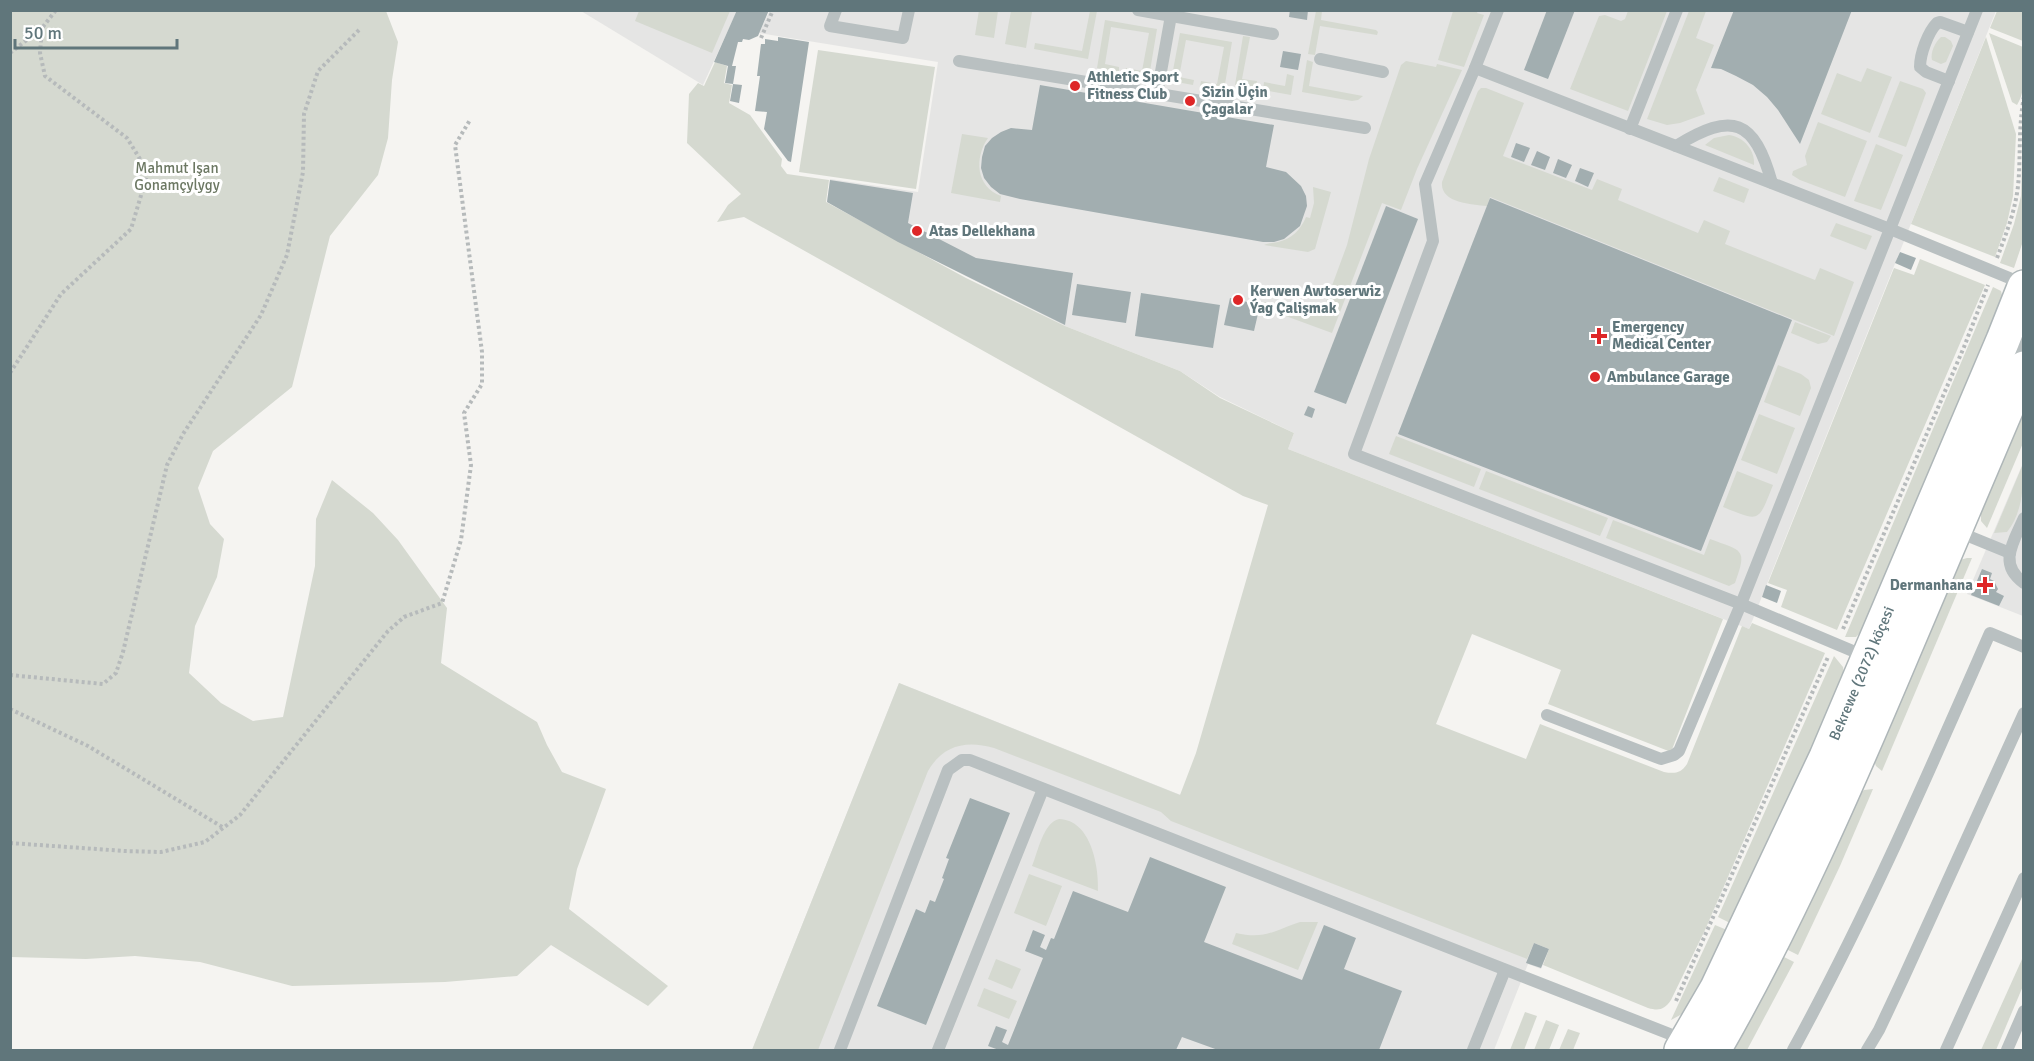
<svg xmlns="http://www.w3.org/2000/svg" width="2034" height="1061" font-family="Signika,sans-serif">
  <rect width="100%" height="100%" fill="#f5f4f1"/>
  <g fill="#e5e5e4">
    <polygon points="770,10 1996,11 1749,629 1288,449 1294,433 1220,397 1180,371 1065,326 898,242 827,202 830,179 918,192 938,62 759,33"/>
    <polygon points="581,11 737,11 703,85"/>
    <polygon points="2023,463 2023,616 1967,594"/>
    <polygon points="899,683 1538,937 1536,944 1549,949 1541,969 1528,964 1494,1050 752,1050"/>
  </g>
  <g fill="#d5d9d0">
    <polygon points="979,10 998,11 994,38 975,35"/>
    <polygon points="10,11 386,11 398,42 392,80 388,138 378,175 330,236 292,387 213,451 198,488 210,524 224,539 217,577 195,626 189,673 221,703 253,721 283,717 315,566 316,519 332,480 373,513 398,540 447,608 441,663 537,722 547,745 562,772 606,789 577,869 569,909 668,986 648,1006 551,945 517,976 445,982 292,986 200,962 135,956 86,959 11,957"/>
    <polygon points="639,11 639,10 730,11 712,53 635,21"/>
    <polygon points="1011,11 1032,12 1026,48 1005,44"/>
    <polygon points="1090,11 1097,11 1088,59 1034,49 1035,43 1082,51"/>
    <polygon points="1316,11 1322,11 1321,20 1376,30 1378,32 1377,35 1320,26 1315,55 1308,54"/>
    <polygon points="1453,11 1478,11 1477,13 1484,15 1464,67 1438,60"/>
    <polygon points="1628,11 1667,11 1628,111 1570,89 1599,16 1605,15 1621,21 1625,19"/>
    <polygon points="1689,11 1706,11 1696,38 1714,45 1696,90 1705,114 1680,123 1667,125 1647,119"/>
    <polygon points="1997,11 2023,11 2023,41 1990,28"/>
    <polygon points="1105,20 1157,29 1149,77 1125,73 1126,68 1142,71 1149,33 1111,27 1105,64 1119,67 1119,72 1097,68"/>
    <polygon points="1180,33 1232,42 1224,90 1200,86 1201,81 1217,84 1224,47 1186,40 1179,77 1194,80 1193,85 1171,81"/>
    <path d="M1989,33L2023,47C2024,64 2027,90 2017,105L2012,102Z"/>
    <polygon points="1243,36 1250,37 1242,79 1257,81 1255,88 1235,85"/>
    <path d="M1945,37L1951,41L1953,46L1946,62L1941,64L1932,60C1930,53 1935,42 1941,37Z"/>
    <polygon points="1986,37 2016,134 2013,196 2007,223 1995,257 1911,224"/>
    <polygon points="818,50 935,67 916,189 799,172"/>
    <polygon points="1307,60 1313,62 1309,86 1363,96 1358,100 1352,101 1302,92"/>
    <polygon points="1406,61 1436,67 1437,64 1462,70 1417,169 1401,210 1382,203 1332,333 1261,307 1262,303 1265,302 1323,310 1347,245 1369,159 1401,65"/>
    <path d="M715,62L727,66L724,83L732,85L729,103L750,115L782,159L781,166L787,174L829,180L826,202L966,278L1065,326L1180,371L1220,398L1294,433L1288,449L1723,619L1671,752L1548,704L1561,670L1472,634L1436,724L1526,759L1540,724L1664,772C1675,774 1681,773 1687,764L1742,626L1749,629L1752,623L1825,653L1705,930L1671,1000C1664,1010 1659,1011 1648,1008L1543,965L1549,949L1534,943L1527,959L1171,821L1161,812L994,748C966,740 943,745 928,771L818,1050H752L899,683L1180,795L1196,753L1268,505L1243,496L744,217L717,222L728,205L741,194L687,143L689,94L698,83L704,86Z"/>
    <polygon points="1867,68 1892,77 1870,133 1821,114 1837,73 1861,82"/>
    <polygon points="1287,74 1294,76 1291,95 1263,90 1264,82 1285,86"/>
    <polygon points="1900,81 1923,89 1926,93 1906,147 1878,137"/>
    <path d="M1481,88H1486L1524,103L1503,156L1592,190L1597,179L1622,189L1618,200L1698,233L1704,220L1730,231L1725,244L1815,280L1820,268L1854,282L1834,336L1490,197L1487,206C1471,204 1440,203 1442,182L1478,91Z"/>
    <polygon points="1818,122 1867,141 1845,197 1800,180 1792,175 1793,171 1807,165 1805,156"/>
    <polygon points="2023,127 2023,241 2014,268 2000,263 2014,224 2021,196"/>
    <path d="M962,134L988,138C974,158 976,187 1001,196L1000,202L951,193Z"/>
    <path d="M1729,135C1744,137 1755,150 1754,165L1705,145L1714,138Z"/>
    <polygon points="1876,144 1903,155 1881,210 1854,201"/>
    <polygon points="1719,177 1749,189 1744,203 1713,191"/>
    <path d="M1313,187L1331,192L1315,249L1308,252L1264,245C1268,243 1273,243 1278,242C1292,239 1301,229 1306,217L1310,218L1314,203Z"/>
    <polygon points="1836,223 1872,236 1866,250 1830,236"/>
    <polygon points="1920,259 1985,285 1837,630 1781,607 1787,590 1768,583 1894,268 1914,275"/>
    <polygon points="1993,287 2001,291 2003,299 1862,631 1856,637 1845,637"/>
    <polygon points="1795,322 1831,336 1827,342 1818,344 1791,333"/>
    <polygon points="1778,365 1801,374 1809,380 1811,388 1800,416 1764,402"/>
    <polygon points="2023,411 2023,443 1987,528 1981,521 1981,510"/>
    <polygon points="1759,414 1795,428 1777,474 1741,460"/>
    <polygon points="1396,436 1481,469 1474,487 1389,454"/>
    <path d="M2023,464C2024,486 2022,514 2007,532L1994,533Z"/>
    <polygon points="1486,471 1608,518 1600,536 1479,489"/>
    <path d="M1737,471L1773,485C1758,523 1760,522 1723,507Z"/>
    <path d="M1613,520L1704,555L1710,539C1742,551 1748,548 1735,583L1729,586L1606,538Z"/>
    <polygon points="1967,558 1972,558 1882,771 1876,766 1874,761 1960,560"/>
    <polygon points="1834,656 1843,667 1844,674 1805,766 1778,817 1730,923 1718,917"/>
    <polygon points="1873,789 1840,866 1798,955 1786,949 1858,796 1864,790"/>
    <path d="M1059,819C1091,820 1099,866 1098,891L1032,866C1038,852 1043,823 1059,819Z"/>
    <polygon points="1029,874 1062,886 1046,926 1014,913"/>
    <path d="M1300,922H1318L1298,970L1232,944L1236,933C1265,940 1275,930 1300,922Z"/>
    <polygon points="1715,925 1727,930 1689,1004 1684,1013 1671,1020"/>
    <polygon points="1782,956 1794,962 1747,1050 1731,1050"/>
    <polygon points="2023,957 2023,986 1996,1050 1981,1050"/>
    <polygon points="996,959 1021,969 1012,989 988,979"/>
    <polygon points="984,988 1017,1001 1009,1019 977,1006"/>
    <polygon points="1525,1012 1537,1016 1524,1050 1510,1050"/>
    <polygon points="1546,1020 1559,1025 1549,1050 1534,1050"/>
    <polygon points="1568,1029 1580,1033 1573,1050 1559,1050"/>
  </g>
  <g fill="#a2aeb0">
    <polygon points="737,10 769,10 758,36 749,40 743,39 742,42 738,42 732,66 736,66 733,84 742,85 739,103 730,101 733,84 725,83 728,66 714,62"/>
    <polygon points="1290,10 1308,10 1307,20 1289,17"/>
    <polygon points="1547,10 1575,10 1548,79 1524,70"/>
    <polygon points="1734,10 1852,10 1800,144 1778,110 1767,97 1753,85 1736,76 1721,69 1711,68"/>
    <polygon points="778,37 809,42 791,162 788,161 764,129 767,112 755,111 760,76 757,76 761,44 765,44 765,39 778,41"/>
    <polygon points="1283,51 1301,54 1298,70 1280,67"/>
    <polygon points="1040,85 1274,125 1266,167 1286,172 1301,186 1306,196 1307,206 1300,226 1284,239 1274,242 1263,242 1020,199 1000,194 991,187 984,178 981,168 982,157 985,146 992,138 1001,132 1011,128 1032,130"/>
    <polygon points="1516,143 1530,148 1524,162 1511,157"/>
    <polygon points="1537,151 1550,157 1545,170 1531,165"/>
    <polygon points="1558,159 1572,165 1566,178 1553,173"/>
    <polygon points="1580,168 1594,173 1588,187 1575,181"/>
    <polygon points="830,180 913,193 908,223 976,258 1073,273 1065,325 898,242 827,202"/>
    <polygon points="1490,198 1792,320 1701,551 1398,434"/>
    <polygon points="1386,206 1418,219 1346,404 1314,392"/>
    <polygon points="1900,252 1916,258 1911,270 1895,263"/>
    <polygon points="1077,284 1131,292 1126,323 1072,315"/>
    <polygon points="1141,293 1220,305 1213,348 1135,336"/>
    <polygon points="1230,298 1260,305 1254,331 1224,325"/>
    <polygon points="1308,406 1315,409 1312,418 1304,415"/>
    <polygon points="1982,569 1992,573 1990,579 1994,581 1998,589 1996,592 2004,596 1999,606 1971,595"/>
    <polygon points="1766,585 1781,591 1777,603 1762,597"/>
    <polygon points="970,798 1010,813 926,1025 877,1006 916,909 925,913 930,900 935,902 944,879 942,878 949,859 946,858"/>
    <polygon points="1150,857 1226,887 1204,942 1302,980 1324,925 1356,938 1344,969 1402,991 1379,1050 1218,1050 1182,1037 1176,1050 999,1050 988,1046 996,1026 1007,1030 1002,1042 1008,1045 1043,958 1025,951 1033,930 1045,935 1040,947 1046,950 1051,938 1054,939 1073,891 1128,912"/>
    <polygon points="1534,943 1549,949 1541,968 1526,963"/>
  </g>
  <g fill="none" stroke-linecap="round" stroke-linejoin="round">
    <defs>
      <g id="secondary">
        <path id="s1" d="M1681,1050L1717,988L1826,757L2003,340L2024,287"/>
        <path d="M1714,1050C1787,923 1846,788 1903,653C1943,558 1983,463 2024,368"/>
      </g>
    </defs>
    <use href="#secondary" stroke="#aeb6b8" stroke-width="36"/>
    <g stroke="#b6babb" stroke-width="4" stroke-dasharray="3 3" stroke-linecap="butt">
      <polyline points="761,38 773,10"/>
      <polyline points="10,53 42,28 56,10"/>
      <path d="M1997,258C2006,234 2015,212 2018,186C2021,157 2018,127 2024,97"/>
      <polyline points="10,373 61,294 131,229 148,172 127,138 45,76 40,53 42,28"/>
      <polyline points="1843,629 1964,347 1988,285"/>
      <polyline points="10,675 103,684 116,673 123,652 167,465 183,434 261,315 287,255 303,172 304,114 318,71 361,28"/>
      <polyline points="10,709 88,746 224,828"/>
      <polyline points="10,843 125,851 161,852 205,842 240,815 388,631 404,617 442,603 461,540 471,465 464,413 482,384 482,352 455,145 470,120"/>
      <polyline points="1676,1001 1828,657"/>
    </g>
    <g stroke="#b9c0c1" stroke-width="12">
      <polyline points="836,10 830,26 903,38 909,10"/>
      <polyline points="1138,10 1273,34"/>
      <polyline points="1498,10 1475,68 1425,184 1433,241 1354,454 1741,604 1867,657"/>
      <polyline points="1320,59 1383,72"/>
      <polyline points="959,61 1365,128"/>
      <polyline points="1475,68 1890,229 2024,284"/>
      <path d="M1949,81L1926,72L1920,67C1920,54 1928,32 1937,23L1940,22L1968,32"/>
      <polyline points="1157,94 1172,10"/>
      <polyline points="1630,129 1677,10"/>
      <path d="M1676,146C1733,111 1754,119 1772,183"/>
      <path d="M2024,518C2014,541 1997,564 2024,583"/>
      <polyline points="1956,531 2010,553"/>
      <polyline points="1547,715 1661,759 1674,755 1679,751 1741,604 1977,10"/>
      <polyline points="840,1050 948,770 962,760 970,760 1685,1040"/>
      <polyline points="938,1050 1043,789"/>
      <polyline points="1473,1050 1505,970"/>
      <path d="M1793,1050C1867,915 1928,774 1990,633L2024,647"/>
      <polyline points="1867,1050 1879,1030 1903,979 2024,713"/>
      <polyline points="1946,1050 2024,878"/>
      <polyline points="2007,1050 2024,1011"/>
    </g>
    <polyline stroke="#b9c0c1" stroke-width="22" points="2003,340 2024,350"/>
    <use href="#secondary" stroke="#fff" stroke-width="33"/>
  </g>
  <g fill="#de2728" stroke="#fff" stroke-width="2">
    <circle cx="1075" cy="86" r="6"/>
    <circle cx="1190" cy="101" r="6"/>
    <circle cx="917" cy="231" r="6"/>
    <circle cx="1238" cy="300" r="6"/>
    <path d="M1596 327h6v6h6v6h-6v6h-6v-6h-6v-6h6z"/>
    <circle cx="1595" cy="377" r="6"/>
    <path d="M1982 576h6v6h6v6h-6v6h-6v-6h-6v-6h6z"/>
  </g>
  <g text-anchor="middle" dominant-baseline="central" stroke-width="6" stroke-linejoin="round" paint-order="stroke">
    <g font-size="15" font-weight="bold" fill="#60767b" stroke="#fff" text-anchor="start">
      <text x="1087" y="77">Athletic Sport<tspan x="1087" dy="17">Fitness Club</tspan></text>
      <text x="1202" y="92">Sizin Üçin<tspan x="1202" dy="17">Çagalar</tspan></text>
      <text x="929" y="231">Atas Dellekhana</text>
      <text x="1250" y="291">Kerwen Awtoserwiz<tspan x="1250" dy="17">Ýag Çalişmak</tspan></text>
      <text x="1612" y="327">Emergency<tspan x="1612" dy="17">Medical Center</tspan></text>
      <text x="1607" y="377">Ambulance Garage</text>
      <text x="1973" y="585" text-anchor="end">Dermanhana</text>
    </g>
    <g font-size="15" fill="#6c7863" stroke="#fff">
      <text x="177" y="168">Mahmut Işan<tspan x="177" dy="17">Gonamçylygy</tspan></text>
    </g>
    <g font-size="15" fill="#60767b" stroke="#fff">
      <text stroke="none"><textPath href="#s1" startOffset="418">Bekrewe (2072) köçesi</textPath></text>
    </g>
  </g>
  <rect width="2034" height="1061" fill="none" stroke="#60767b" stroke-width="24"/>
  <path d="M15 39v9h162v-9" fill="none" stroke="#60767b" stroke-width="3"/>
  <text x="24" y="39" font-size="18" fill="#60767b" stroke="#ffffff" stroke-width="4.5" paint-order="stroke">50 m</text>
</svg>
